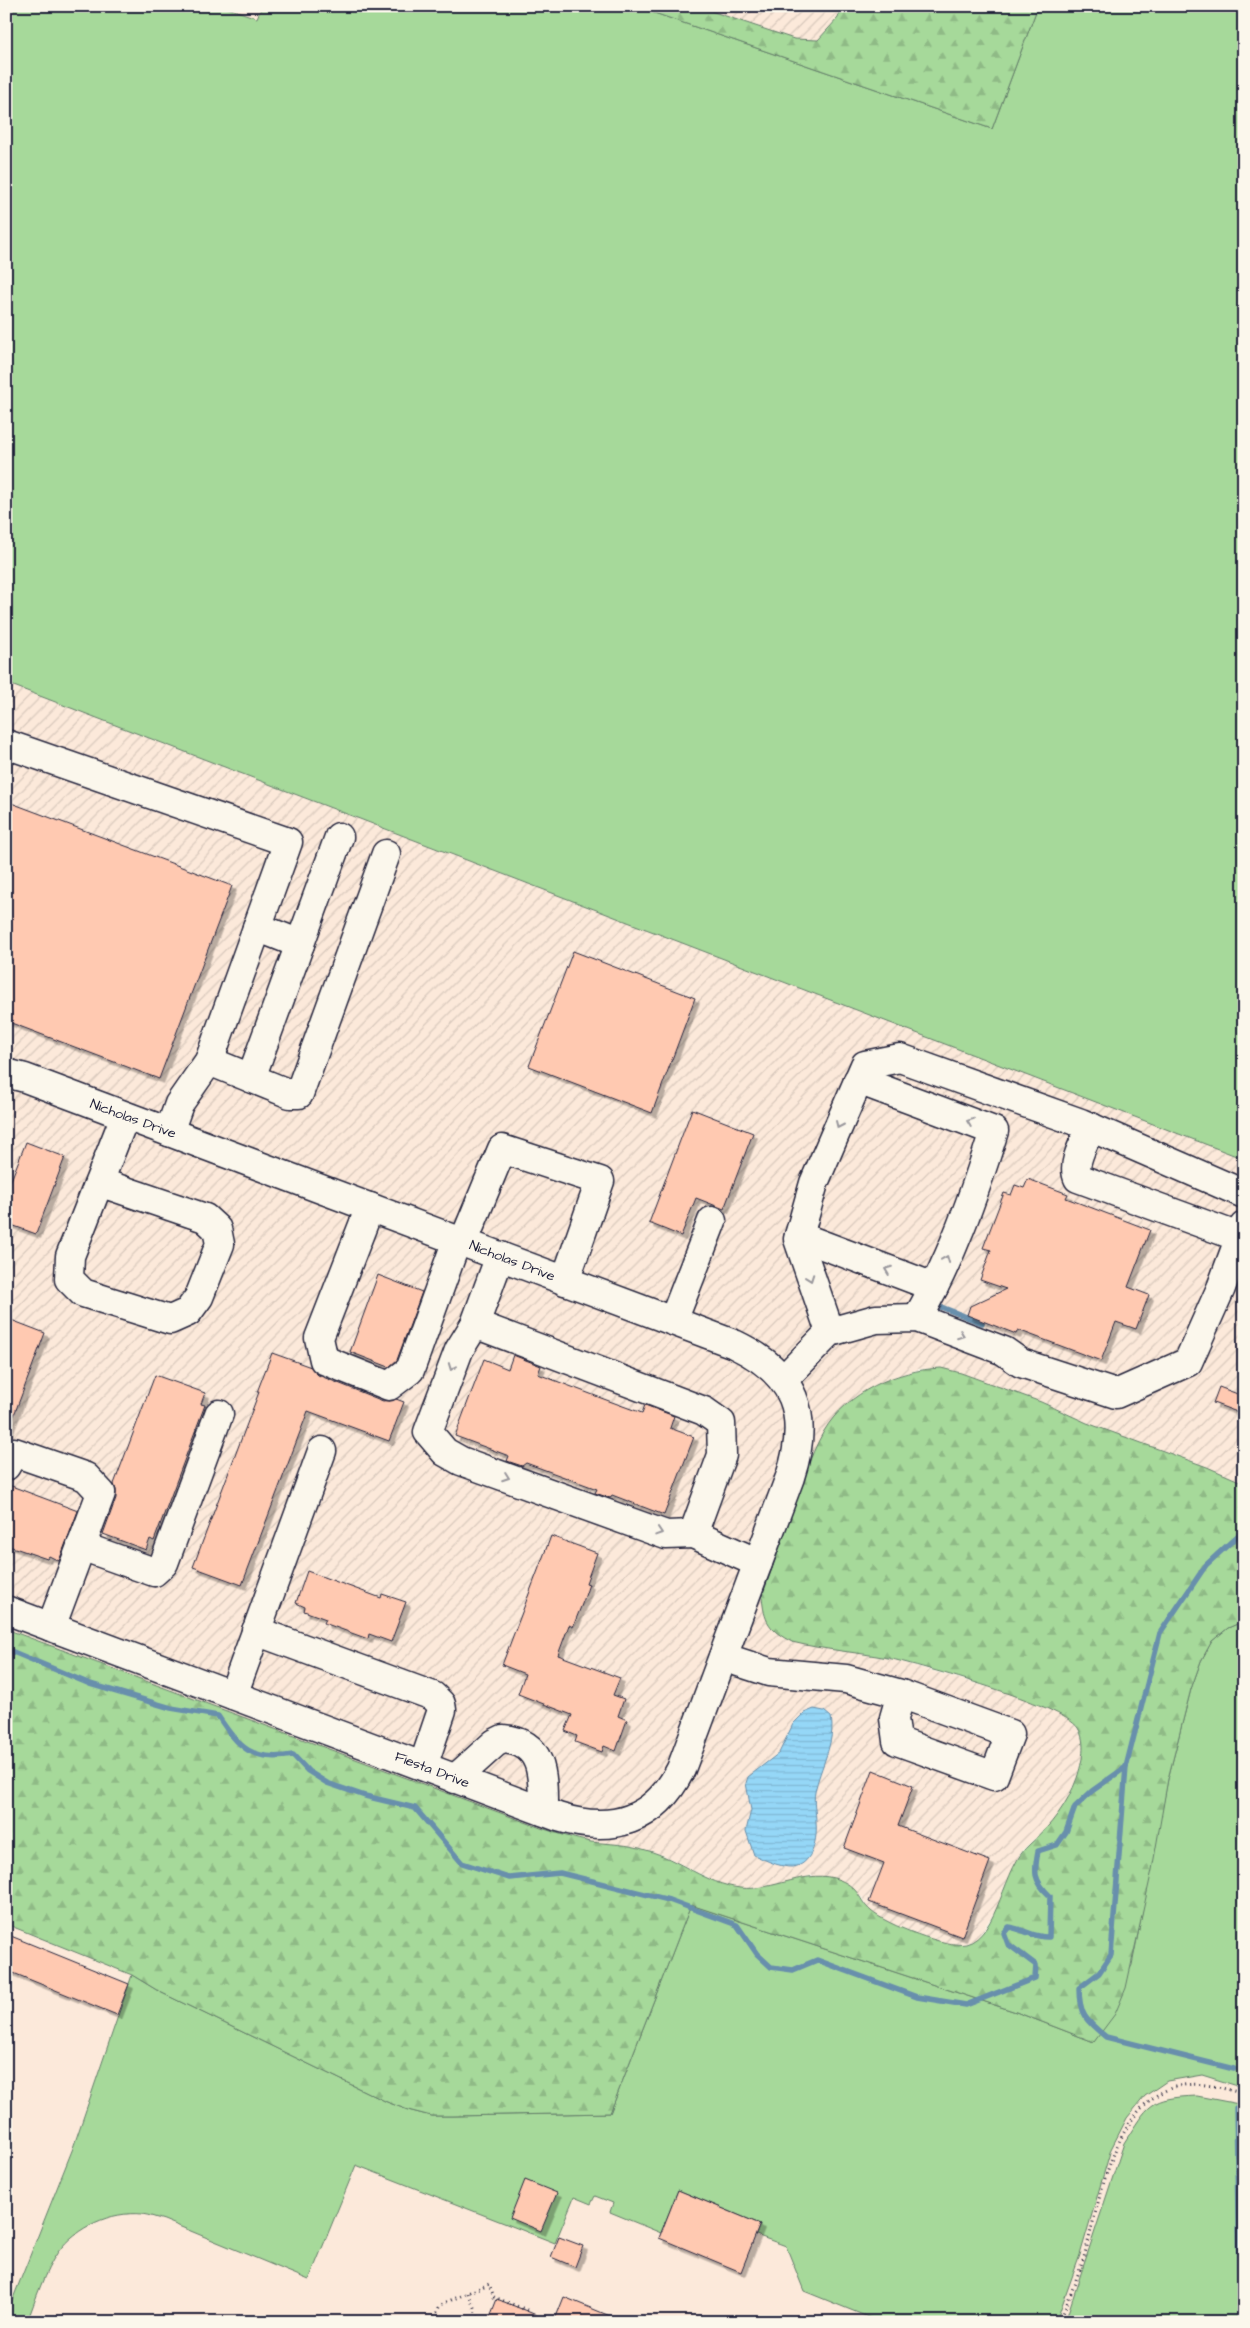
<svg xmlns="http://www.w3.org/2000/svg" width="1250" height="2328" font-family="'Architects Daughter',sans-serif">
  <defs>
    <pattern id="industrial-furrows" width="10" height="10" patternUnits="userSpaceOnUse" patternTransform="scale(1.25)"><rect width="10" height="10" fill="#fce9da"/><path d="M-1 1l2-2M0 10L10 0M9 11l2-2" fill="none" stroke="#d8c8bc"/></pattern>
    <pattern id="forest-firs" width="22" height="20" patternUnits="userSpaceOnUse" patternTransform="scale(1.25)"><rect width="22" height="20" fill="#a6d99a"/><path d="M5 1l3.5 6h-7zM16 11l3.5 6h-7z" fill="#8fba86"/></pattern>
    <pattern id="water-rules" width="6" height="5" patternUnits="userSpaceOnUse" patternTransform="scale(1.25)"><rect width="6" height="5" fill="#95d7f7"/><path d="M0 2.5h6" fill="none" stroke="#80b8d5"/></pattern>
    <filter id="shadow"><feDropShadow dx="4.5" dy="4.5" stdDeviation="0" flood-color="#0004"/></filter>
  </defs>
  <rect width="100%" height="100%" fill="#fbf7ec"/>
  <filter id="ink" filterUnits="userSpaceOnUse"><feTurbulence type="fractalNoise" baseFrequency=".02" numOctaves="2"/><feDisplacementMap in="SourceGraphic" scale="10" xChannelSelector="R" yChannelSelector="G"/><feConvolveMatrix kernelMatrix="1 2 1 2 8 2 1 2 1" color-interpolation-filters="sRGB"/></filter>
  <g filter="url(#ink)">
    <g fill="#fce9da">
      <polygon points="222,6 262,6 257,18"/>
      <polygon points="6,1924 132,1975 73,2148 6,2316"/>
      <polygon points="144,2000 1108,2047 1244,2088 1244,2322 9,2322"/>
    </g>
    <g fill="url(#industrial-furrows)">
      <polygon points="696,6 842,6 838,18 818,40 794,39"/>
      <polygon points="6,683 1244,1159 1244,1483 1207,1467 1087,1423 1041,1402 961,1373 941,1368 919,1369 897,1376 877,1385 855,1397 838,1413 799,1491 762,1596 807,1645 891,1659 1018,1696 1055,1711 1069,1719 1078,1729 1083,1741 1082,1758 1076,1780 1065,1803 1051,1824 1022,1850 1004,1887 997,1908 977,1939 967,1943 954,1945 939,1942 898,1926 880,1918 868,1909 862,1897 812,1875 779,1885 743,1889 725,1886 663,1855 644,1849 587,1841 541,1828 6,1629"/>
    </g>
    <g fill="#a6d99a" stroke="#647e6a">
      <polygon points="8,6 222,6 257,18 262,6 634,6 992,129 1038,6 1244,6 1244,1159 6,683 6,11"/>
      <path d="M1244,1621V2088L1202,2075L1167,2081L1145,2096L1127,2118L1111,2149L1080,2255L1056,2322H873V2319L804,2291L786,2246L756,2235L760,2224L678,2190L661,2233L610,2212L613,2203L595,2196L591,2204L574,2197L555,2243L356,2165L309,2280L164,2220C157,2218 149,2215 142,2214C111,2211 76,2227 58,2252C44,2272 36,2299 27,2322H6V2316L73,2148L132,1975L160,1992L387,2102L408,2110L431,2116H453L610,2113L691,1905L1016,2012L1094,2042L1132,1965L1168,1779L1191,1689L1201,1661L1212,1641L1228,1628Z"/>
      <path d="M1197,2096L1244,2105V2322H1065L1124,2143C1149,2104 1149,2098 1197,2096Z"/>
    </g>
    <g fill="url(#forest-firs)" stroke="#647e6a">
      <polygon points="634,6 696,6 794,39 818,40 838,18 842,6 1038,6 992,129"/>
      <path d="M941,1368L961,1373L1041,1402L1087,1423L1207,1467L1244,1483V1621L1228,1628L1212,1641L1201,1661L1191,1689L1168,1779L1152,1870L1126,1988L1115,2014L1094,2042L1016,2012L691,1905L610,2113L453,2116H431L408,2110L387,2102L160,1992L132,1975L6,1924V1629L541,1828C557,1833 574,1839 591,1842C609,1844 628,1844 646,1850C679,1859 706,1884 740,1888C774,1892 807,1867 840,1880C861,1889 858,1900 871,1911C887,1925 947,1948 966,1944C999,1936 1003,1866 1030,1844C1051,1826 1068,1803 1077,1778C1082,1762 1087,1743 1078,1728C1062,1704 921,1666 888,1658C856,1652 824,1650 792,1642C769,1630 764,1622 762,1596C772,1569 781,1543 790,1516C800,1488 809,1457 824,1431C847,1392 897,1370 941,1368Z"/>
    </g>
    <path fill="url(#water-rules)" stroke="#678fac" d="M814,1709L824,1711L831,1717C836,1742 820,1767 815,1792C813,1802 816,1812 816,1822C818,1843 810,1873 783,1866C773,1864 763,1859 754,1855L746,1831L751,1810L746,1783L748,1777L779,1753L793,1724L804,1713Z"/>
    <g fill="none" stroke-linecap="round" stroke-linejoin="round">
      <g stroke="#678fac" stroke-width="5.5">
        <polyline points="936,1305 982,1323"/>
        <path d="M6,1649L90,1684L171,1708L218,1716C239,1748 252,1762 293,1755L308,1771L327,1783L365,1796L415,1808L462,1863L509,1878L560,1873L669,1900L737,1925L757,1954L771,1967L793,1970L817,1960L917,1997L966,2005L1035,1978L1036,1965L1008,1944L1004,1933L1009,1927C1024,1929 1034,1938 1049,1937L1050,1896C1033,1880 1034,1872 1038,1851L1057,1845L1066,1832L1075,1807L1092,1791L1126,1767"/>
        <path d="M1234,2069L1106,2037C1085,2020 1079,2014 1079,1988L1099,1973L1111,1955L1126,1767L1160,1633L1206,1565L1244,1530"/>
        <polyline points="1236,2108 1240,2322"/>
      </g>
    </g>
    <g fill="#ffc9b1" stroke="#22223b" filter="url(#shadow)">
      <polygon points="6,801 232,886 159,1079 6,1021"/>
      <polygon points="573,951 695,998 652,1113 529,1066"/>
      <polygon points="692,1109 753,1133 724,1209 696,1198 681,1236 649,1223"/>
      <polygon points="26,1142 65,1157 36,1234 6,1223 6,1193"/>
      <polygon points="1028,1179 1068,1194 1066,1198 1150,1230 1128,1287 1149,1295 1136,1329 1116,1322 1101,1361 1018,1330 1016,1334 967,1315 970,1306 1006,1289 980,1280 991,1250 983,1248 1004,1193 1011,1195 1015,1185 1024,1188"/>
      <polygon points="378,1275 422,1292 397,1360 389,1367 350,1352"/>
      <polygon points="6,1318 45,1333 8,1431 6,1431"/>
      <polygon points="272,1353 311,1367 318,1375 383,1401 396,1399 404,1402 389,1441 308,1411 242,1585 193,1567 259,1392 257,1392"/>
      <polygon points="513,1355 541,1366 538,1374 601,1398 642,1413 645,1405 674,1416 670,1428 694,1437 664,1515 612,1495 610,1498 595,1493 597,1489 526,1463 522,1466 507,1461 509,1456 455,1436 484,1359 508,1369"/>
      <polygon points="155,1375 205,1393 201,1404 205,1405 154,1541 150,1539 146,1550 103,1534 116,1498 116,1490 114,1484"/>
      <polygon points="1219,1387 1243,1396 1237,1412 1213,1403"/>
      <polygon points="6,1484 78,1511 59,1561 49,1556 47,1559 6,1545"/>
      <polygon points="551,1536 597,1553 586,1583 589,1584 584,1599 573,1627 569,1625 558,1655 620,1678 613,1695 624,1699 618,1716 627,1720 616,1751 604,1746 602,1752 575,1742 577,1736 565,1731 572,1715 518,1694 525,1674 502,1665"/>
      <polygon points="307,1571 381,1598 382,1594 406,1602 391,1642 369,1634 368,1639 324,1623 326,1619 304,1611 305,1607 296,1603"/>
      <polygon points="873,1770 913,1786 898,1826 990,1861 962,1937 869,1902 884,1863 844,1848"/>
      <polygon points="6,1934 129,1984 117,2015 6,1970"/>
      <polygon points="525,2180 557,2193 541,2231 510,2218"/>
      <polygon points="678,2190 760,2224 741,2272 659,2238"/>
      <polygon points="559,2237 583,2246 575,2267 551,2257"/>
      <polygon points="564,2297 622,2321 622,2322 554,2322"/>
      <polygon points="497,2299 551,2321 551,2322 488,2322"/>
    </g>
    <g fill="none" stroke-linecap="round" stroke-linejoin="round">
      <defs>
        <g id="minor">
          <polyline points="6,744 288,842 209,1061 179,1104 169,1132"/>
          <polyline points="257,927 300,944"/>
          <polyline points="209,1061 290,1094 299,1094 386,854"/>
          <path d="M6,1073L25,1078L734,1344C795,1373 811,1413 790,1477L681,1769C655,1821 612,1834 558,1817L6,1610"/>
          <polyline points="251,1078 339,837"/>
          <path d="M858,1080L994,1131C974,1195 951,1261 917,1318"/>
          <path d="M1091,1127C1085,1141 1071,1164 1078,1178L1239,1237"/>
          <polyline points="99,1182 205,1218 217,1229 220,1244 199,1297 188,1312 170,1320 83,1293 69,1279 70,1256 125,1116"/>
          <polyline points="370,1207 319,1338 324,1360 389,1386 410,1370 457,1240"/>
          <polyline points="799,1236 934,1287"/>
          <polyline points="463,1243 502,1149 600,1181 565,1281"/>
          <polyline points="500,1256 475,1324 704,1411 721,1423 722,1455 693,1534 758,1563"/>
          <polyline points="673,1321 712,1221"/>
          <polyline points="475,1324 459,1350 428,1432 445,1452 461,1461 666,1535 693,1534"/>
          <polyline points="830,1332 798,1239 814,1183 865,1065 900,1058 1081,1123 1244,1194"/>
          <polyline points="783,1380 830,1332 876,1319 917,1318 1004,1351 1021,1363 1116,1394 1188,1362 1221,1288 1244,1226"/>
          <polyline points="6,1466 14,1452 86,1477 101,1493 51,1627"/>
          <polyline points="81,1546 154,1572 164,1563 219,1414"/>
          <polyline points="256,1631 433,1696 441,1704 442,1710 423,1766"/>
          <polyline points="723,1657 769,1672 846,1679 901,1694 1010,1734 994,1776 897,1741 894,1718 901,1694"/>
          <polyline points="233,1695 322,1451"/>
          <path d="M455,1779L495,1743L503,1739C545,1742 543,1778 543,1811"/>
        </g>
      </defs>
      <use href="#minor" stroke="#22223b" stroke-width="31"/>
      <g stroke="#22223b" stroke-width="3" stroke-dasharray="1 4" stroke-linecap="butt">
        <polyline points="468,2293 480,2322"/>
        <polyline points="433,2322 439,2307 444,2303 489,2284 494,2297 527,2310"/>
        <path d="M1060,2322C1068,2300 1077,2279 1084,2257C1099,2205 1112,2111 1169,2089C1194,2079 1219,2087 1244,2094"/>
      </g>
      <use href="#minor" stroke="#fbf7ec" stroke-width="28"/>
    </g>
    <defs><path id="oneway-chevron" d="M-2-3.5L2.5 0L-2 3.5" fill="none" stroke-width="1.6" stroke-linecap="round" stroke-linejoin="round" transform="scale(1.25)"/></defs>
    <g stroke="#99979c">
      <use href="#oneway-chevron" transform="translate(970 1122) rotate(-159)"/>
      <use href="#oneway-chevron" transform="translate(839 1125) rotate(114)"/>
      <use href="#oneway-chevron" transform="translate(946 1259) rotate(-68)"/>
      <use href="#oneway-chevron" transform="translate(888 1270) rotate(-159)"/>
      <use href="#oneway-chevron" transform="translate(810 1278) rotate(70)"/>
      <use href="#oneway-chevron" transform="translate(961 1335) rotate(21)"/>
      <use href="#oneway-chevron" transform="translate(452 1367) rotate(111)"/>
      <use href="#oneway-chevron" transform="translate(506 1477) rotate(20)"/>
      <use href="#oneway-chevron" transform="translate(659 1532) rotate(18)"/>
    </g>
  </g>
  <g text-anchor="middle" dominant-baseline="central" stroke-width="4.5" stroke-linejoin="round" paint-order="stroke">
    <g font-size="14" fill="#22223b" stroke="#fbf7ec">
      <text transform="translate(133 1119) rotate(20)">Nicholas Drive</text>
      <text transform="translate(512 1261) rotate(21)">Nicholas Drive</text>
      <text transform="translate(432 1770) rotate(21)">Fiesta Drive</text>
    </g>
  </g>
  <rect width="1250" height="2328" fill="none" stroke="#fbf7ec" stroke-width="25"/>
  <rect x="12" y="12" width="1225" height="2303" fill="none" stroke="#22223b" stroke-width="2" filter="url(#ink)"/>
</svg>
